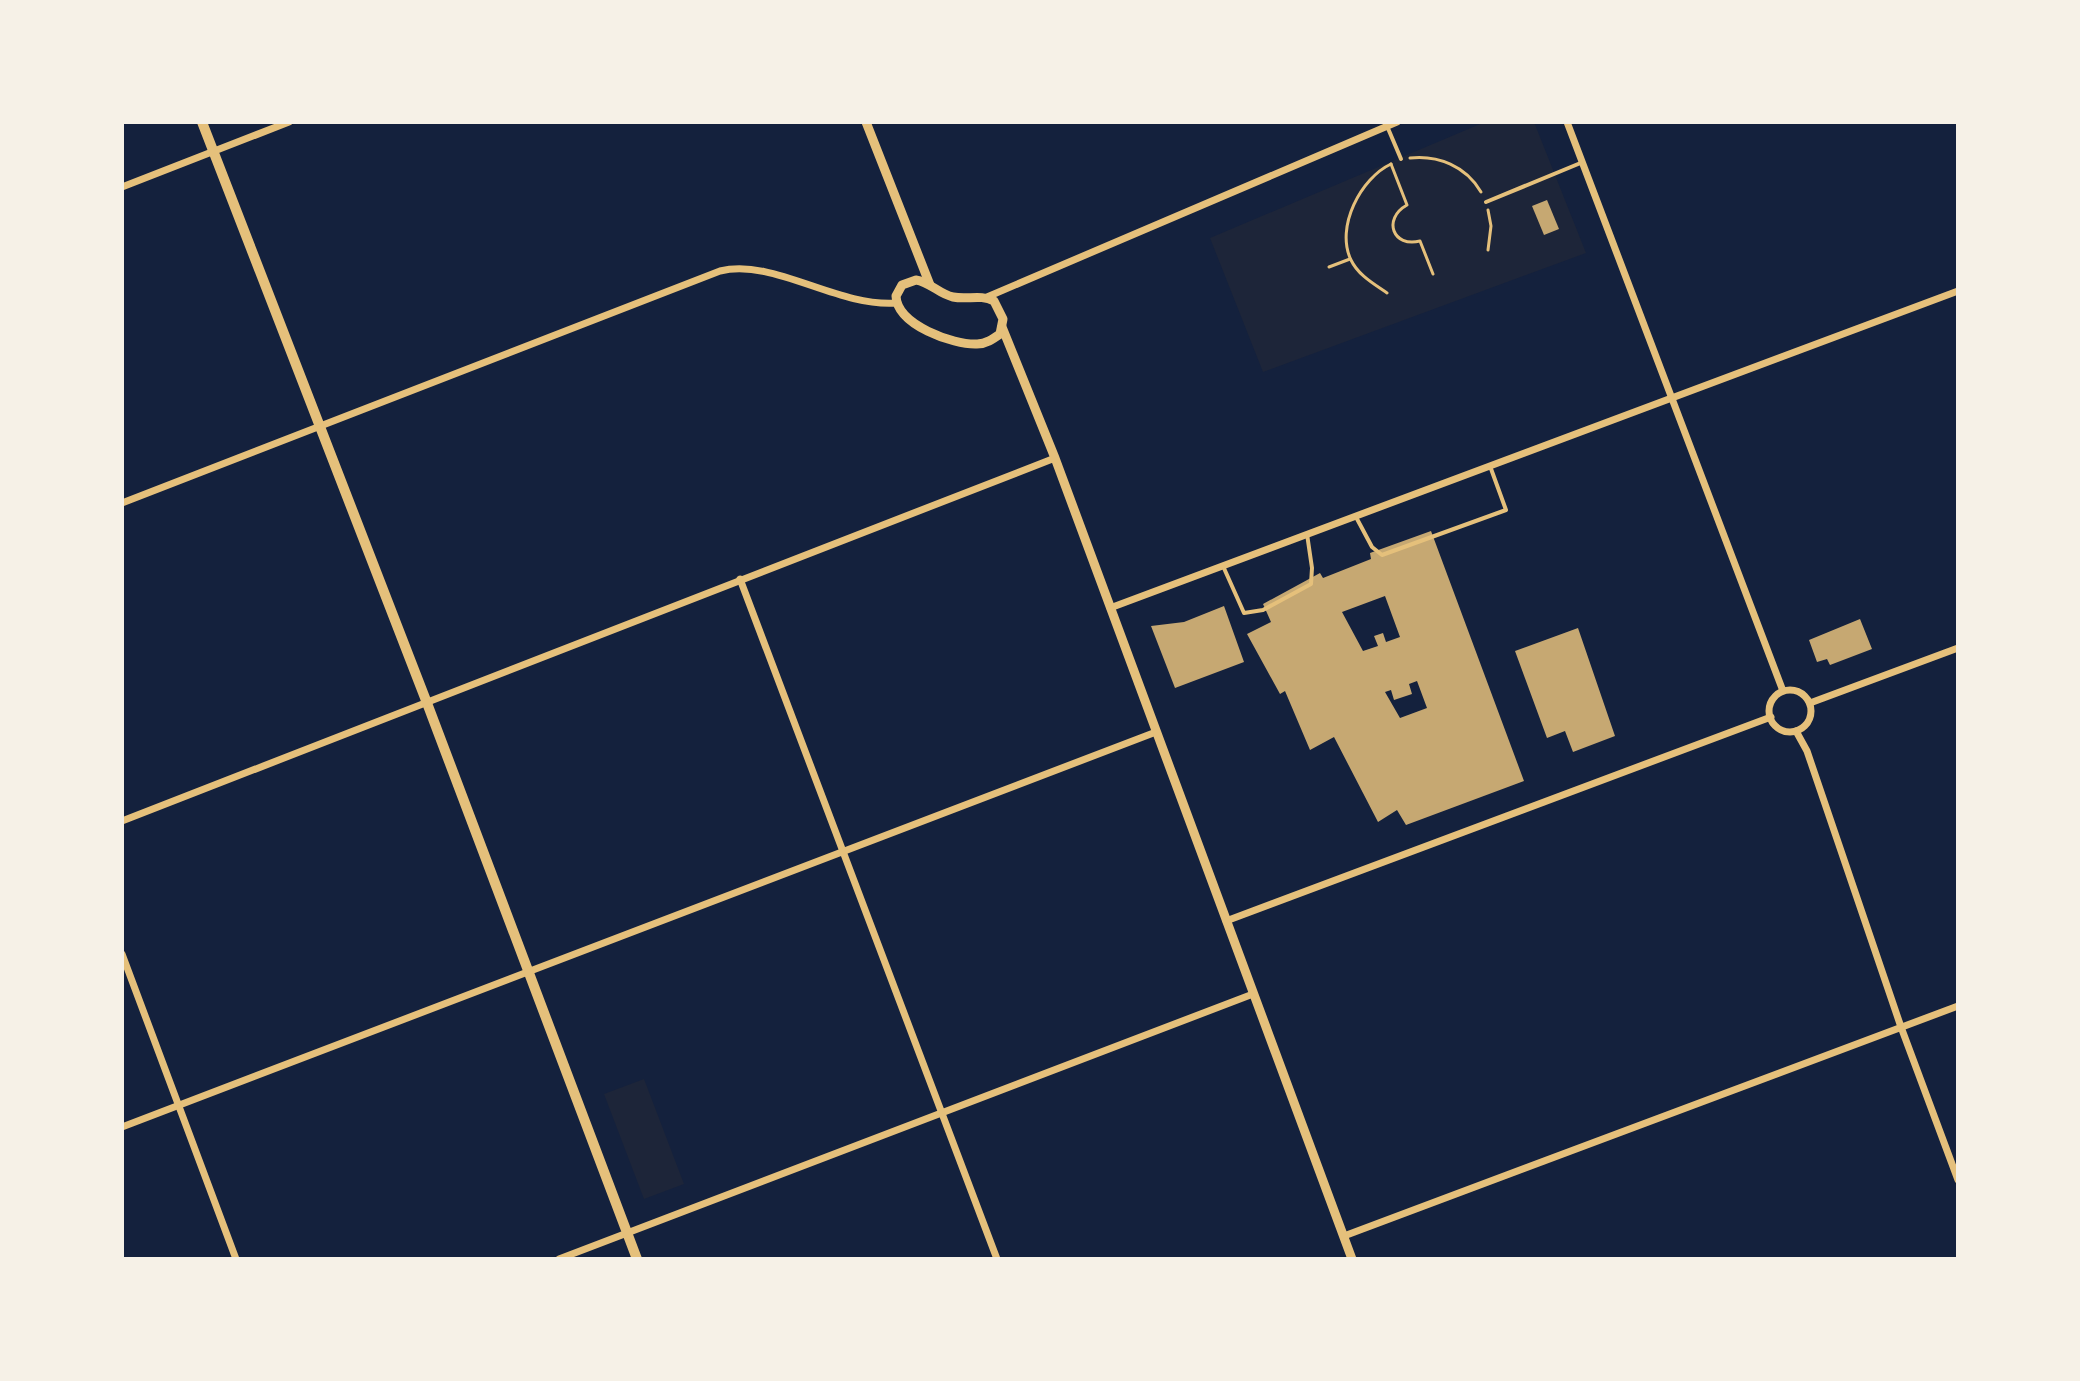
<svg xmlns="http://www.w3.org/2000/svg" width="2080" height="1381" font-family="'Roboto Condensed',sans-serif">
  <rect width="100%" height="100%" fill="#14213d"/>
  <g fill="#1d2539">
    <polygon points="1485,122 1534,122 1586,253 1263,372 1210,238"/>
    <polygon points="644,1079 684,1184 644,1199 604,1094"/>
  </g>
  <g fill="#c6a872" fill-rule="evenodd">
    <polygon points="1547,200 1559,229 1544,235 1532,206"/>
    <path d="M1431,531L1524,781L1406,825L1397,810L1378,822L1334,737L1310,750L1285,691L1280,694L1247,634L1271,622L1263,604L1320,573L1323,578L1371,559L1370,553ZM1385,596L1400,637L1386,642L1383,633L1374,636L1378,646L1363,651L1342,612ZM1417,681L1427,708L1400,718L1385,692L1391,690L1394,700L1412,694L1409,684Z"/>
    <polygon points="1224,606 1244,662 1175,688 1151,626 1184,622"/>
    <polygon points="1860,619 1872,649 1830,665 1827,659 1817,662 1809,640"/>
    <polygon points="1578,628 1615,736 1573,752 1565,731 1547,738 1515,651"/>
  </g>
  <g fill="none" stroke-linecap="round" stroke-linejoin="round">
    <g stroke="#e5c07b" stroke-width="3">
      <path d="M1410,158C1438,155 1466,166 1481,192"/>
      <path d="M1391,164L1407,205C1382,219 1393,248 1420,241L1433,274"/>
      <polyline points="1488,250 1491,226 1488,210"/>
      <polyline points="1329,267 1350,259"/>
      <path d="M1387,293C1374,284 1358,275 1351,260C1335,227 1361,178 1391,164"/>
    </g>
    <g stroke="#e5c07b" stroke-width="4">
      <polyline points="1387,126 1401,159"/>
      <polyline points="1486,202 1583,162"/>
      <polyline points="1356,517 1372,547 1382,555 1506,510 1490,466"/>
      <polyline points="1223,566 1244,613 1263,610 1311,584 1312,568 1307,534"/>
    </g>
    <g stroke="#e5c07b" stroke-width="7">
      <polyline points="1567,122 1783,691"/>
      <polyline points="122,187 289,122"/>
      <polyline points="987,297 1397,122"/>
      <path d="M122,503L720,271C774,258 836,307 896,303"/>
      <polyline points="740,579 997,1259"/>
      <polyline points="1110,608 1958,291"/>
      <circle cx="1790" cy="711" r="21"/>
      <polyline points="1810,703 1958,648"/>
      <polyline points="1796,731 1807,751 1901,1027 1958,1180"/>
      <polyline points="122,821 1055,458"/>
      <polyline points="1226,921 1771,717"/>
      <polyline points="122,954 236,1259"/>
      <polyline points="122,1127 1156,732"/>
      <polyline points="1344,1236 1958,1006"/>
      <polyline points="559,1259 1253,994"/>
    </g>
    <g stroke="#e5c07b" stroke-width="9">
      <polyline points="866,122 930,285"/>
      <path d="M916,280C930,282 939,294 953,297C968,300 980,294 994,301L1003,319L1000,334C993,339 986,344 977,344C953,345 897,325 896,296L902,285Z"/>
      <polyline points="1002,327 1055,458 1352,1259"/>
    </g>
    <polyline stroke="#e5c07b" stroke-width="10" points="202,122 427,703 637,1259"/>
  </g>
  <rect width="2080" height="1381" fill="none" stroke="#f6f1e7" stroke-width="248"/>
</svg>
